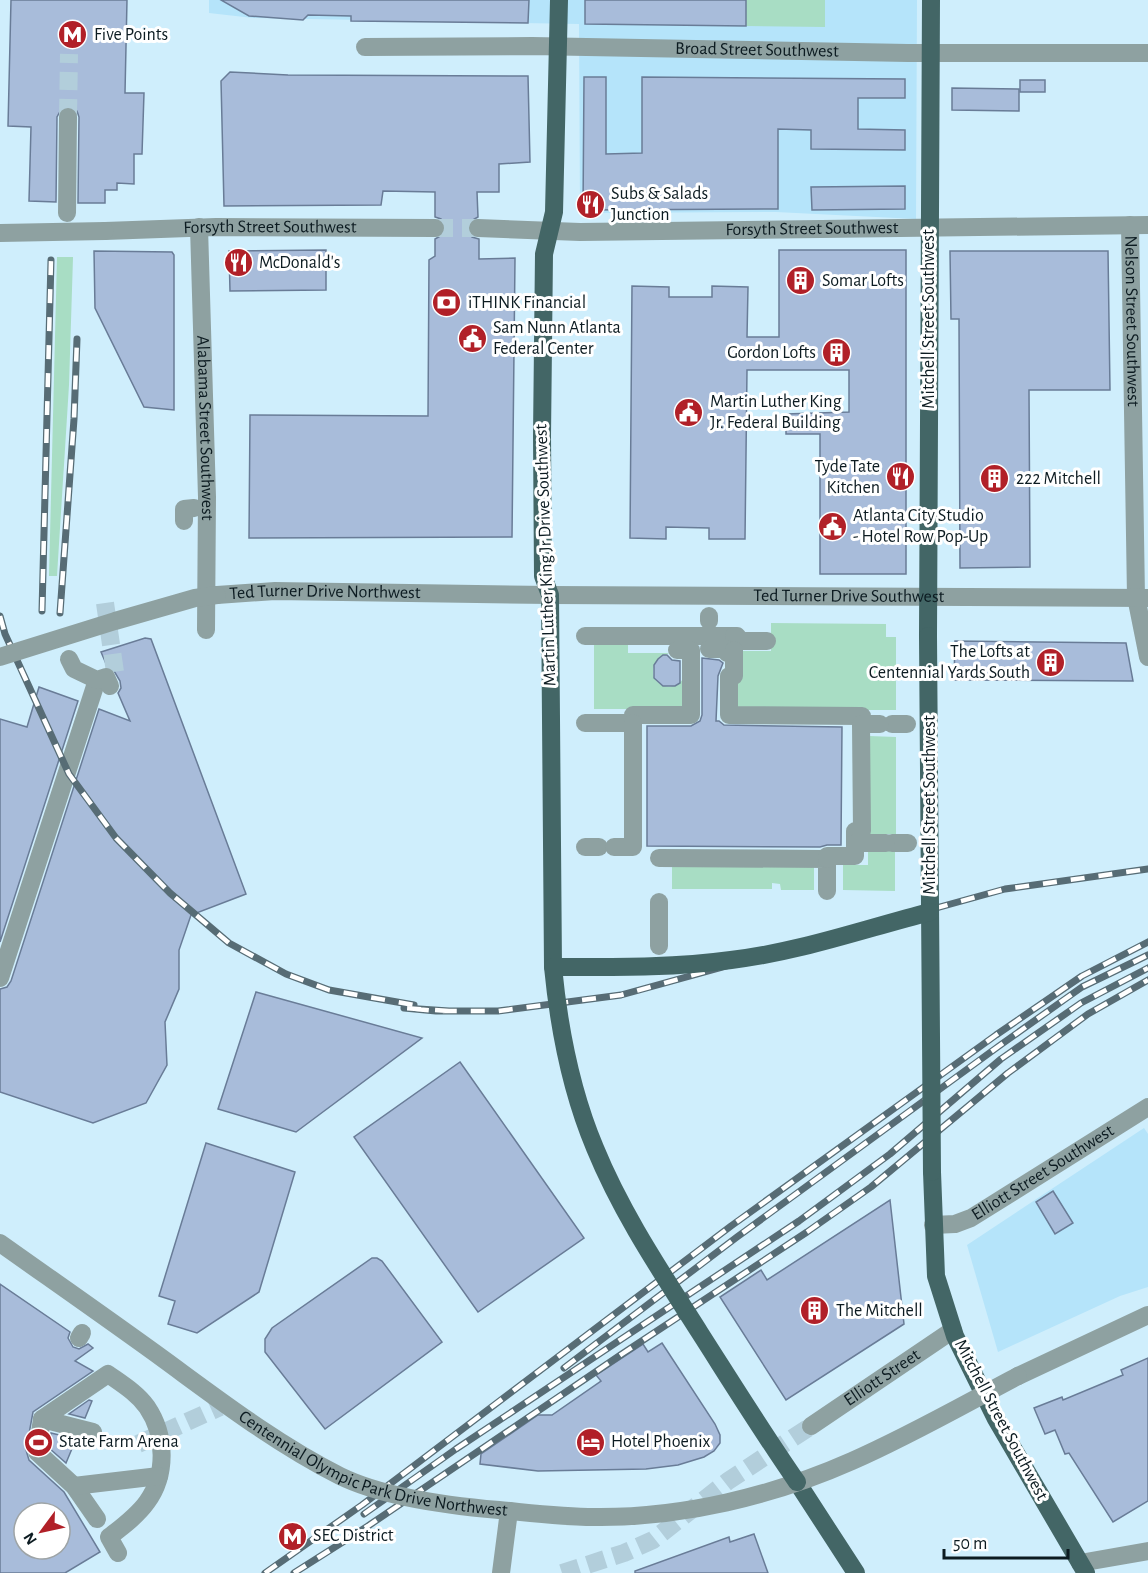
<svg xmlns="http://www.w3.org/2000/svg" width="1148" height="1573" font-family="'Alegreya Sans',sans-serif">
  <rect width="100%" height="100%" fill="#cfeefc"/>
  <g fill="#b5e4fa">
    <polygon points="209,0 917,0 916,219 776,212 580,213 579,24 253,18 209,13"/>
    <polygon points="1144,1128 1148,1134 1148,1287 1120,1296 998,1352 967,1245"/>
  </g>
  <g fill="#a8ddc4">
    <polygon points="746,0 825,0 825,27 746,26"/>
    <polygon points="57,257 73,257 69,385 57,576 49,576"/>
    <polygon points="771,623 886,624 886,637 896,637 896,710 733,710 736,651 771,651"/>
    <path d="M594,639H628V653H669C660,658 650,662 654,678C662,689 675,690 684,678L686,709H594Z"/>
    <polygon points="869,736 896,737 896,834 868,834"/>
    <polygon points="868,850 895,850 895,891 843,890 843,865 868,865"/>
    <polygon points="672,864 814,865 814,890 781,890 780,884 772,883 772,889 672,889"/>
  </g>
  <g fill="#a8bcda" stroke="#697c97" stroke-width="1.5" fill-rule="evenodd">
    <polygon points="11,0 127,0 125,93 144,93 142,154 134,154 134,184 117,183 117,190 105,190 105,203 78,203 79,117 77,111 69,106 62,108 57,117 56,202 29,201 31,127 8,126"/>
    <polygon points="221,0 529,0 528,23 351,21 351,16 308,15 303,20 249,16"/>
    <polygon points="585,0 746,0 746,26 585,24"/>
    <polygon points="230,72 288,75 528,76 530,162 499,164 499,192 477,192 478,217 469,222 467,228 472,237 479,239 479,259 515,258 512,537 249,538 250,415 428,416 429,260 435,256 435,239 444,234 446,227 441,219 435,217 435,192 383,191 381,205 224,206 221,81"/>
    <polygon points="584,77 606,77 606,154 642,153 642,77 905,79 905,98 858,98 858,129 905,130 905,150 811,149 811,130 778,129 778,209 583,210"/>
    <rect x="1020" y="80" width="25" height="12"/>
    <polygon points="952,88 1019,89 1019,111 952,110"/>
    <polygon points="905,186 905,209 812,210 811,187"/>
    <polygon points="326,250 326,290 230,291 229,251"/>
    <polygon points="779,250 906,250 906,574 820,574 820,434 786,434 786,414 849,412 849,370 747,370 745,539 709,539 709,528 666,527 666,539 630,538 632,286 669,287 669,297 712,297 712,286 748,287 747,337 779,337"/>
    <polygon points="94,251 172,252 174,255 174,410 144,407 95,308"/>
    <polygon points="950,251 1108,251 1110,390 1029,390 1030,567 960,568 959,319 951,319"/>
    <polygon points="145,638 151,639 246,894 191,915 179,950 179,989 165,1022 167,1065 146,1103 93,1123 0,1092 0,989 7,987 11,981 99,709 130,721 118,693 121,688 120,681 113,669 107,666 101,652"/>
    <polygon points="955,641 1126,643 1133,681 954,680"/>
    <polygon points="663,655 667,655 672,660 680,661 680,683 675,686 663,686 654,678 654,665 658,659"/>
    <polygon points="702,658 719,660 723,663 718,676 716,721 719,721 724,725 842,727 841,845 827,845 820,847 647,846 647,726 691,726 700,721 702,715"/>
    <polygon points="39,687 78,701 0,942 0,719 27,727"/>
    <polygon points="256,992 422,1038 296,1132 218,1109"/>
    <polygon points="460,1062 584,1238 478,1312 354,1137"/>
    <polygon points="206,1143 295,1172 259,1292 197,1333 168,1324 175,1301 159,1296"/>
    <polygon points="1053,1191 1073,1223 1055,1234 1036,1202"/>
    <polygon points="890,1200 904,1324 786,1400 720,1297 761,1270 767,1280"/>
    <polygon points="372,1258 377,1258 382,1261 442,1342 325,1429 265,1352 265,1339 272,1328"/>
    <path d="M0,1284L70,1332L68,1338L73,1347L79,1349L88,1344L93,1348L75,1361L93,1371L33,1412L26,1450L29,1460L64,1492L100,1552L65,1573H0ZM24,1513H60V1549H24Z"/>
    <polygon points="662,1343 715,1424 720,1435 720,1443 714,1451 704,1457 678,1465 646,1469 538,1471 480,1464 481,1454 538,1415 552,1415 601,1381 596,1375 643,1344 648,1352"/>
    <polygon points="1148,1358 1148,1501 1113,1522 1069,1453 1065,1454 1055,1430 1045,1434 1034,1408 1062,1397 1063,1400 1123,1375 1121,1370"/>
    <polygon points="89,1400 92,1401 85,1418 69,1414"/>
    <polygon points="51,1433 76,1439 66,1463 49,1448"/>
    <polygon points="754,1534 768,1573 635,1573 635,1571 729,1537 730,1542"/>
  </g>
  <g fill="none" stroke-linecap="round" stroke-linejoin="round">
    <g stroke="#b2cedb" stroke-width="18" stroke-dasharray="18 9" stroke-linecap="butt">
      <polyline points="68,117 69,54"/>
      <polyline points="435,228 478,228"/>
      <polyline points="104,689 102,685 116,679 105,603"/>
      <polyline points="138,1444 220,1407"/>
      <polyline points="562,1573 624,1553 653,1540 728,1481 811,1426"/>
    </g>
    <g stroke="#8ea1a1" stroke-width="18">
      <path id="s1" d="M365,47L532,46L908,53H1148"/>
      <polyline points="67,213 68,117"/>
      <path id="s2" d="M1130,225L1136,597L1148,657"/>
      <path id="s3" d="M199,227L207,497L206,630"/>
      <path id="s4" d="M478,228L580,232L1148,225"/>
      <path id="s5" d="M105,231L216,227L435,228"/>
      <polyline points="184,521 184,509 194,508"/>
      <path id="s6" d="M217,595L275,591L550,595L1148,598"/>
      <polyline points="709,616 709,621"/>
      <polyline points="585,636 734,636 734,638"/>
      <polyline points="734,636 737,636 741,641 767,641"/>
      <polyline points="709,649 727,649 727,653 733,653"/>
      <polyline points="734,650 734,676 729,676 729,715 862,716 861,724"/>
      <polyline points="585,723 633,723 633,715 691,715 691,650 677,650"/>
      <polyline points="892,724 907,724"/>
      <polyline points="855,843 855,831 862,831 861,724 880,724"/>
      <polyline points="892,843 908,843"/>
      <polyline points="585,847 599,847"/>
      <polyline points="614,847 633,847 633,723"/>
      <polyline points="659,858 827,859 827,891"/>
      <polyline points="827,859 827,856 855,856 855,843 886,843"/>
      <polyline points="659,946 659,902"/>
      <polyline points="0,978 97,680"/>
      <path id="s7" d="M933,1225L955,1224L971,1218L1148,1107"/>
      <polyline points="79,1338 82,1333"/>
      <polyline points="1018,1376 1148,1315"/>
      <polyline points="42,1419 37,1452 74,1486 97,1519"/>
      <path id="s8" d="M811,1426L953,1330"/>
      <path d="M93,1432L42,1419L108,1374C122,1384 137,1393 147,1407C166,1435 167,1475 147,1502C137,1516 122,1527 109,1537L118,1553"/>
      <polyline points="74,1486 159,1476"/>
      <polyline points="1080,1563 1148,1551"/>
      <polyline points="501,1573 509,1511"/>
    </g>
    <g stroke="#436666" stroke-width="18">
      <polyline points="928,636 931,0"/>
      <polyline points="553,967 550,595 543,576 542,436 544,254 554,212 559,0"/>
      <polyline points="932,1172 936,1276 955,1336 996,1419 1086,1573"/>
      <polyline points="797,1482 856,1573"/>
    </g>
    <defs>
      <g id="rail">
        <polyline points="42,611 51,260"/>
        <polyline points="60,613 74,419 77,339"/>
        <polyline points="0,616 5,634 69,774 116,838 170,893 229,943 286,974 329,990 414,1005"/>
        <polyline points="449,1011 404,1008 436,1011 498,1011 621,995 1005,889 1148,869"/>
        <polyline points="564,1368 737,1237 999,1046 1082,987 1148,955"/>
        <polyline points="364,1514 456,1449 799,1221 890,1154 1001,1059 1081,1003 1148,968"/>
        <polyline points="265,1573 362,1505 731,1226 996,1035 1082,976 1148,942"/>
        <polyline points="294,1573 368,1526 622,1354 807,1232 871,1187 1008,1073 1088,1014 1148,980"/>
      </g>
    </defs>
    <use href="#rail" stroke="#576c75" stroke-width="7"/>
    <use href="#rail" stroke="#fff" stroke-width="4.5" stroke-dasharray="14" stroke-linecap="butt"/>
    <g stroke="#8ea1a1" stroke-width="18">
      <polyline points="0,233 105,231"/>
      <polyline points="0,657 115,621 195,598 217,595"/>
      <polyline points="69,659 74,669 97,680 106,677 110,686"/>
      <path id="s9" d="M0,1243C55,1282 111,1321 166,1361C222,1402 277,1444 340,1476C383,1497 451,1506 499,1510C531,1513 563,1517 595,1517C682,1518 773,1496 852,1461C909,1436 963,1405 1018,1376"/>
    </g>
    <g stroke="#436666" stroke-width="18">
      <polyline points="928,636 932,1172"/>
      <path d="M797,1482C763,1433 732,1383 700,1333C662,1273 622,1214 595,1148C571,1091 559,1029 553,967C612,967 672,968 731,960C799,952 864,929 930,912"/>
    </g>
  </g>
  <defs>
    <symbol id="metro-disc" viewBox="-11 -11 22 22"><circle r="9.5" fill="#b12028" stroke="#fff"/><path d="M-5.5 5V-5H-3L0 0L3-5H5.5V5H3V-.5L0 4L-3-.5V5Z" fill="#fff"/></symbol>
    <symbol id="restaurant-disc" viewBox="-11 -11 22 22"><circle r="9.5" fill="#b12028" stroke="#fff"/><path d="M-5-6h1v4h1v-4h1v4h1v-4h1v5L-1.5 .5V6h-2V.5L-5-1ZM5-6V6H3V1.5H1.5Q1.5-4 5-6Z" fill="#fff"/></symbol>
    <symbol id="building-disc" viewBox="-11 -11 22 22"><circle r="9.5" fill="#b12028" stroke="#fff"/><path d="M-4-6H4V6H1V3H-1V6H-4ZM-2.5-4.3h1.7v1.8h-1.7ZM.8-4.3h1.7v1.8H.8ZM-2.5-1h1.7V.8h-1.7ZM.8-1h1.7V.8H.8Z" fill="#fff"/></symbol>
    <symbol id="bank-disc" viewBox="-11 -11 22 22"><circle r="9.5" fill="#b12028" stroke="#fff"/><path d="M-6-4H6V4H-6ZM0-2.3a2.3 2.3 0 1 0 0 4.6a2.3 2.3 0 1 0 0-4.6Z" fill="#fff"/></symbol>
    <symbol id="civic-disc" viewBox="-11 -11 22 22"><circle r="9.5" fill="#b12028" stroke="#fff"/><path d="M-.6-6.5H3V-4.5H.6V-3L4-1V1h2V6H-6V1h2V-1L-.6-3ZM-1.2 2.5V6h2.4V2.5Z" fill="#fff"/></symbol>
    <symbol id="stadium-disc" viewBox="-11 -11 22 22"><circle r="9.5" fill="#b12028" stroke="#fff"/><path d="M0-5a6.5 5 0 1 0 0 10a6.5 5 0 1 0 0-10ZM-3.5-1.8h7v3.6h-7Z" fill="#fff"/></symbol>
    <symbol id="hotel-disc" viewBox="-11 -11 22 22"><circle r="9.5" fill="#b12028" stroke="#fff"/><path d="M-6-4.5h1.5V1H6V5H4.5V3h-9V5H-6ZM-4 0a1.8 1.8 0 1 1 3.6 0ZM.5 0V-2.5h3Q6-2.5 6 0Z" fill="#fff"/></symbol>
  </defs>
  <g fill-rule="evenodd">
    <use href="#metro-disc" x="56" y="18" width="33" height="33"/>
    <use href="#restaurant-disc" x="574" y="188" width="33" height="33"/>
    <use href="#restaurant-disc" x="222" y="246" width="33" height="33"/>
    <use href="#building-disc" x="784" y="264" width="33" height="33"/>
    <use href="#bank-disc" x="430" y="286" width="33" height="33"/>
    <use href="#civic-disc" x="456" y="322" width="33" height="33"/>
    <use href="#building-disc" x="820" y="336" width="33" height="33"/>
    <use href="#civic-disc" x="672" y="396" width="33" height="33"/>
    <use href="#restaurant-disc" x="884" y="460" width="33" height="33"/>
    <use href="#building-disc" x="978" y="462" width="33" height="33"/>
    <use href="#civic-disc" x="816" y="510" width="33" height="33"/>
    <use href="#building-disc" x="1034" y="646" width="33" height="33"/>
    <use href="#building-disc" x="798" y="1294" width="33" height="33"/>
    <use href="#stadium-disc" x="22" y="1426" width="33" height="33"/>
    <use href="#hotel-disc" x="574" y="1426" width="33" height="33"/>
    <use href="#metro-disc" x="276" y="1520" width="33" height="33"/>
  </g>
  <g text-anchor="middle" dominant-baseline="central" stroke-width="6" stroke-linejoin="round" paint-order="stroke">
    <g font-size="18" fill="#0c1b21" stroke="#fff" text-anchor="start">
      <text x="94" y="35">Five Points</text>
      <text x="611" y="194">Subs &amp; Salads<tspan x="611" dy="21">Junction</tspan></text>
      <text x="259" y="263">McDonald's</text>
      <text x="822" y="281">Somar Lofts</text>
      <text x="468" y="303">iTHINK Financial</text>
      <text x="493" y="328">Sam Nunn Atlanta<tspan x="493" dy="21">Federal Center</tspan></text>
      <text x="816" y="353" text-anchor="end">Gordon Lofts</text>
      <text x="710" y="402">Martin Luther King<tspan x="710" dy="21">Jr. Federal Building</tspan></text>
      <text x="880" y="467" text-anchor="end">Tyde Tate<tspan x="880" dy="21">Kitchen</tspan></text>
      <text x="1016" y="479">222 Mitchell</text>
      <text x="853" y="516">Atlanta City Studio<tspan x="853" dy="21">- Hotel Row Pop-Up</tspan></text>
      <text x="1030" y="652" text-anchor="end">The Lofts at<tspan x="1030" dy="21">Centennial Yards South</tspan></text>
      <text x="836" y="1311">The Mitchell</text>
      <text x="59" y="1442">State Farm Arena</text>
      <text x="611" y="1442">Hotel Phoenix</text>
      <text x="313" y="1536">SEC District</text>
    </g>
    <g font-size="18" fill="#0c1b21" stroke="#fff">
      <text stroke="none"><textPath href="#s1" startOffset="392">Broad Street Southwest</textPath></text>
      <text stroke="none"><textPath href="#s5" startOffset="165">Forsyth Street Southwest</textPath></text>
      <text stroke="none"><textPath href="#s4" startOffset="334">Forsyth Street Southwest</textPath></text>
      <text transform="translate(929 319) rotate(-90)">Mitchell Street Southwest</text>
      <text stroke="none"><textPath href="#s2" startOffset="96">Nelson Street Southwest</textPath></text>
      <text stroke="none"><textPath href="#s3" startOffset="201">Alabama Street Southwest</textPath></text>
      <text transform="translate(546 555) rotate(-92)">Martin Luther King Jr Drive Southwest</text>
      <text stroke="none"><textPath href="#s6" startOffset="108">Ted Turner Drive Northwest</textPath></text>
      <text stroke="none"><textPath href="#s6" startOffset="632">Ted Turner Drive Southwest</textPath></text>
      <text transform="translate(930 805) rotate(-90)">Mitchell Street Southwest</text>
      <text stroke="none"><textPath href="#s7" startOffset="124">Elliott Street Southwest</textPath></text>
      <text stroke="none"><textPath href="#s8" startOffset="86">Elliott Street</textPath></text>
      <text transform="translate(1001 1420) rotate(62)">Mitchell Street Southwest</text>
      <text stroke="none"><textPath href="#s9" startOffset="440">Centennial Olympic Park Drive Northwest</textPath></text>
    </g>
  </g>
  <g transform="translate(42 1531) rotate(237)"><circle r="28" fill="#ffffff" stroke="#9ea4a6" stroke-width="1.5"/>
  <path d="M0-4.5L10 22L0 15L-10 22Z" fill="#b12028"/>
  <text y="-9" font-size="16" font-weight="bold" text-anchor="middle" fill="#0c1b21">N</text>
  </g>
  <path d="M944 1549v9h124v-9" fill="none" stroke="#0c1b21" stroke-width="3"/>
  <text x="953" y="1549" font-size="18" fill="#0c1b21" stroke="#ffffff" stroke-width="4.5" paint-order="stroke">50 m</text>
</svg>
